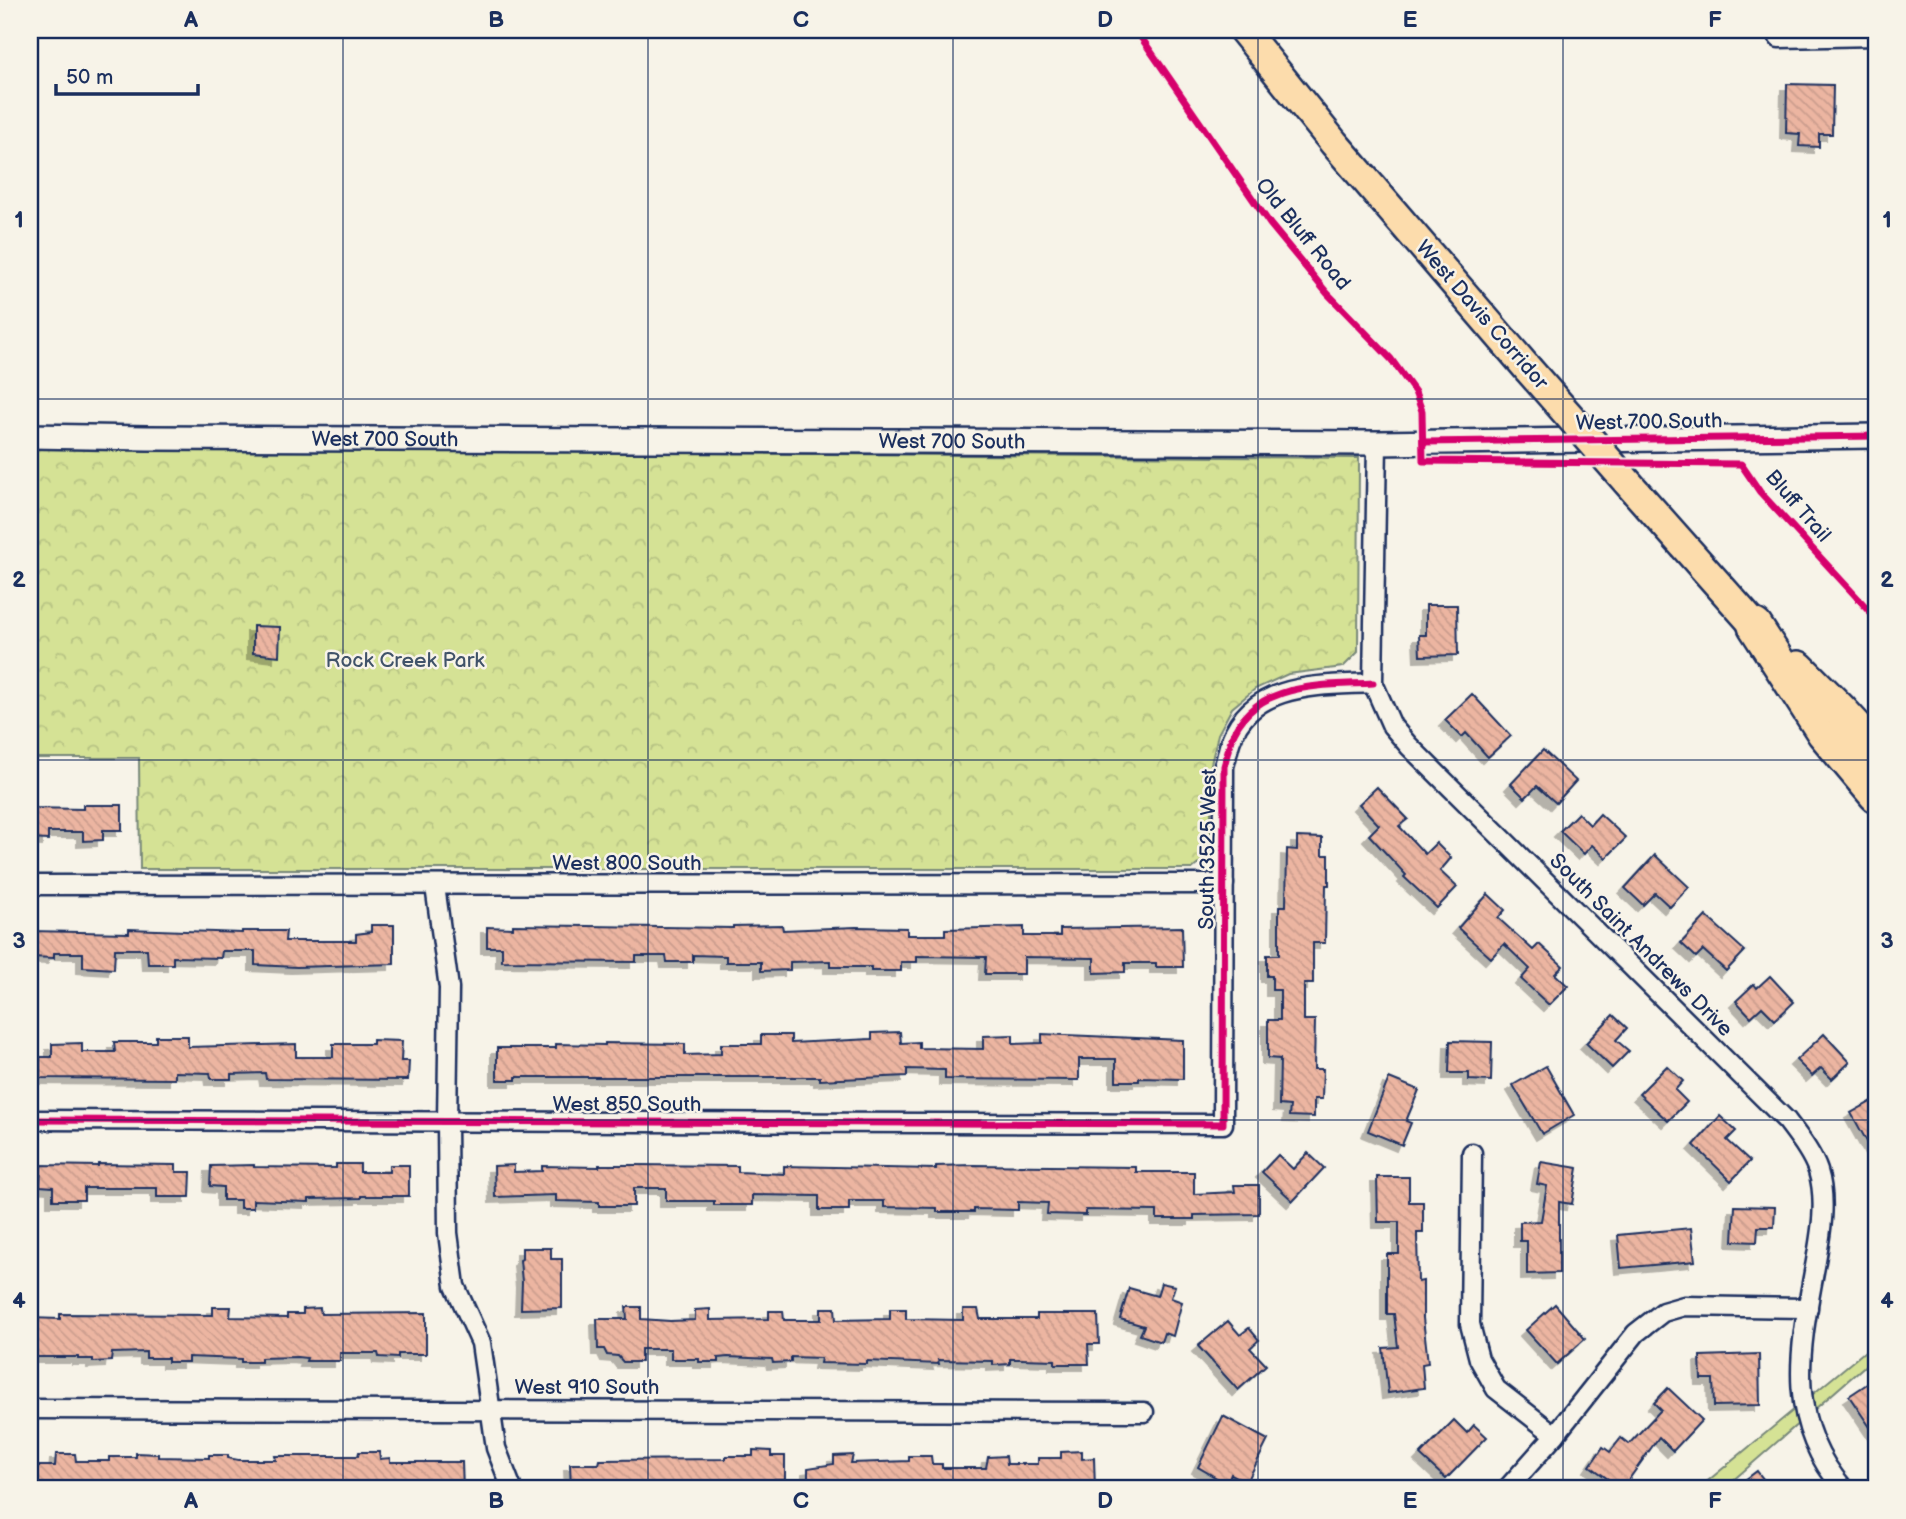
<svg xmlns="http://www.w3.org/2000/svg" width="1906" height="1519" font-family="'Balsamiq Sans',sans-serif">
  <defs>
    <pattern id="park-crowns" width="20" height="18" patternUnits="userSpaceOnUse" patternTransform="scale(1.75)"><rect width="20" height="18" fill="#d5e295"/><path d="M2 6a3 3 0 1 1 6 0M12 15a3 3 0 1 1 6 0" fill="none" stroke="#b6c283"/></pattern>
    <pattern id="building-back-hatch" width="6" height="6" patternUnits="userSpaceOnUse" patternTransform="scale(1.75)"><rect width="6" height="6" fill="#ecb5a1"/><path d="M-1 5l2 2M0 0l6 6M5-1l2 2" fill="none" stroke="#ca9c8d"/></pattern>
    <filter id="shadow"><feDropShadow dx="-6" dy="6" stdDeviation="0" flood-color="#0004"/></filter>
  </defs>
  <rect width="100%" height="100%" fill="#f7f3e8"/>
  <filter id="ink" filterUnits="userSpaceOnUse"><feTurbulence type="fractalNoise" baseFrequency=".0143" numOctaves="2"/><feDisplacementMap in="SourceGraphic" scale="14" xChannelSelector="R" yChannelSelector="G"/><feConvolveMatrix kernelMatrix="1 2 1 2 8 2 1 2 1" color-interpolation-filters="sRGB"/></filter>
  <g filter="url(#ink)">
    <polygon fill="#d5e295" stroke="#78887a" stroke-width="2" points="1876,1342 1876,1356 1723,1489 1698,1489"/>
    <polygon fill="url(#park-crowns)" stroke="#78887a" stroke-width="2" points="30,448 1359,458 1358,652 1343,667 1288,674 1255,689 1232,708 1218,734 1211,764 1211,854 1192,869 140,869 139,758 30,758"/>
    <g fill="url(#building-back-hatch)" stroke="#1b2f5e" stroke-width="2" filter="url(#shadow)">
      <polygon points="1787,84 1833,85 1832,134 1819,134 1819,147 1799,146 1800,134 1786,133"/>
      <polygon points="1426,605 1457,605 1458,655 1420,656 1419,635 1426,635"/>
      <polygon points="253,626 280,627 279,656 253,653"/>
      <polygon points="1472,694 1511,736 1488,757 1466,733 1462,737 1445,720"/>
      <polygon points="1543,750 1576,781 1556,803 1537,786 1525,798 1511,784"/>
      <polygon points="1377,787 1408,819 1399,826 1425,854 1436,843 1451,858 1440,871 1457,887 1437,908 1404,877 1406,875 1369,835 1379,825 1359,804"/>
      <polygon points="83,805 122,805 122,830 103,830 103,840 83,841 83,832 48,832 48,840 30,839 30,808 83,809"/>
      <polygon points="1578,813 1590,825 1600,814 1626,838 1606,858 1592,845 1584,854 1560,831"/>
      <polygon points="1297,837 1322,838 1322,855 1329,855 1329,885 1326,885 1325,943 1313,943 1313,984 1304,984 1304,1020 1315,1020 1314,1069 1323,1069 1322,1099 1314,1099 1314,1117 1289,1116 1290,1106 1279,1105 1280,1059 1268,1058 1268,1020 1280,1020 1280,990 1272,990 1272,976 1267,976 1267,955 1279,955 1279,906 1286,906 1287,849 1297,850"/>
      <polygon points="1655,855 1689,887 1670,907 1655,893 1643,905 1625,888"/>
      <polygon points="1488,894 1505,910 1498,918 1533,950 1539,944 1563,966 1555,974 1568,986 1549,1005 1521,979 1530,969 1504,944 1491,958 1458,928"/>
      <polygon points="1706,916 1745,951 1726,971 1703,950 1696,957 1681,943"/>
      <polygon points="371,925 394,925 394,964 297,967 255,965 255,951 222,951 221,958 173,957 173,964 148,964 147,949 115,949 114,969 83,967 83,953 54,953 54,958 30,957 30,931 129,933 129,929 242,933 242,931 286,931 285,941 356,941 356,934 371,932"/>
      <polygon points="513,925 733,928 733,926 782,925 783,930 856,927 907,928 907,935 945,935 945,929 1024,927 1024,936 1060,936 1060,929 1182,927 1183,967 1156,967 1156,963 1125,963 1125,972 1094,973 1094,958 1024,957 1024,974 985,974 986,957 917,956 917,962 901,962 901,971 871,971 871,967 830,967 830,961 790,962 790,970 761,971 761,962 726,962 726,956 693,955 693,962 667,962 666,956 636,956 636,962 502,961 502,947 487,947 487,927 513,928"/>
      <polygon points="1770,976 1794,1002 1775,1020 1762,1007 1751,1017 1736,1001 1754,984 1757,988"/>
      <polygon points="1613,1015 1627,1028 1616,1040 1629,1051 1612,1068 1586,1043"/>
      <polygon points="900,1032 901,1043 919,1042 919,1048 983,1049 983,1036 1013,1035 1013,1044 1042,1043 1042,1034 1183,1040 1183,1079 1139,1078 1139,1081 1116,1081 1116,1059 1079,1059 1079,1080 945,1079 945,1070 907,1069 907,1076 820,1080 820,1077 516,1077 516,1080 497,1080 497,1048 556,1048 556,1044 605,1045 605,1043 685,1044 685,1055 721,1054 721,1044 761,1044 761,1035 791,1035 791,1043 872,1039 872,1033"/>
      <polygon points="1824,1034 1850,1062 1832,1079 1821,1068 1812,1076 1796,1060"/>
      <polygon points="156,1036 188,1036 188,1047 296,1044 296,1057 333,1057 333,1044 373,1044 373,1040 402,1041 401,1061 409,1061 408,1080 266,1079 265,1073 231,1074 231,1079 211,1079 210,1073 175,1072 175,1079 40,1078 40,1057 52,1057 52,1044 82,1043 82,1052 115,1052 114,1042 156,1042"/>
      <polygon points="1450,1041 1492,1042 1491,1081 1469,1080 1469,1073 1449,1073"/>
      <polygon points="1546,1066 1574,1115 1542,1134 1513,1085"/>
      <polygon points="1667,1066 1683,1081 1675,1090 1687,1102 1668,1121 1639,1094"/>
      <polygon points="1389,1078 1419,1090 1406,1121 1411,1123 1402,1145 1368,1131"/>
      <polygon points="1876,1099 1876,1158 1851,1113"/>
      <polygon points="1720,1116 1736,1131 1727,1140 1750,1161 1731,1181 1694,1145"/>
      <polygon points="1308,1153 1324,1168 1293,1201 1262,1172 1278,1155 1293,1169"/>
      <polygon points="1541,1162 1578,1168 1572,1204 1559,1202 1559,1273 1527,1274 1527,1241 1520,1241 1520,1222 1541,1221 1547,1186 1537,1184"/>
      <polygon points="98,1164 176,1165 176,1172 191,1172 190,1197 157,1197 157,1188 84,1188 84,1200 53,1200 53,1187 40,1186 41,1165 98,1166"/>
      <polygon points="336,1164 360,1164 360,1172 389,1172 389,1165 409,1165 409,1196 361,1196 361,1198 309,1199 309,1202 253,1200 253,1208 240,1208 240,1200 223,1200 223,1187 210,1186 211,1166 254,1165 254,1167 336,1168"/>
      <polygon points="514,1165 514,1172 542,1171 542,1166 599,1167 599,1165 634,1165 738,1166 738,1172 784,1174 784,1166 936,1169 936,1166 973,1165 1136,1167 1136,1172 1194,1172 1194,1194 1235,1192 1234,1185 1259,1185 1259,1214 1194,1215 1194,1219 1157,1219 1157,1211 1086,1210 1086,1215 1047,1214 1048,1203 1018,1202 1018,1210 974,1209 974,1212 937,1212 937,1208 884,1207 884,1201 849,1201 849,1210 819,1210 819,1196 752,1195 752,1205 714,1205 714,1201 666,1201 666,1188 634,1188 634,1206 599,1206 599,1202 556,1201 556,1195 495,1197 494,1166"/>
      <polygon points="1377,1177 1409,1177 1409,1202 1423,1202 1423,1233 1417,1233 1418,1282 1423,1281 1423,1318 1428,1363 1422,1364 1424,1388 1388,1393 1383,1348 1398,1347 1394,1314 1387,1314 1387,1254 1399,1254 1399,1222 1378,1222"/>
      <polygon points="1735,1206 1775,1207 1774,1227 1758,1227 1757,1242 1733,1241"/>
      <polygon points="1691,1228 1695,1261 1621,1268 1618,1235"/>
      <polygon points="522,1248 551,1248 551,1259 562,1259 562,1308 521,1309 522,1282 520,1260 522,1259"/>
      <polygon points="1161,1283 1175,1286 1171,1298 1182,1302 1173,1336 1164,1333 1161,1342 1140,1335 1144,1326 1120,1319 1129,1288 1157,1296"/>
      <polygon points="1555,1304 1585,1339 1557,1364 1526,1330"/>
      <polygon points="213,1307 231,1307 230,1317 287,1318 287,1314 303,1314 303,1309 320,1308 321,1314 426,1313 426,1354 398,1354 398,1358 379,1357 378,1353 340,1353 340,1361 306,1361 307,1358 297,1357 261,1358 261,1362 241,1362 241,1359 188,1357 188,1362 168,1362 168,1358 146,1358 146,1352 112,1353 111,1361 93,1362 93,1359 78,1359 78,1357 30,1357 30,1318 60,1319 60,1314 213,1315"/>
      <polygon points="626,1307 641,1307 641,1319 670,1321 695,1320 695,1310 710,1309 710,1320 769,1319 769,1311 783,1311 784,1320 821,1320 821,1308 835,1308 836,1320 890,1319 890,1309 906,1309 906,1319 963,1320 963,1309 978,1309 980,1319 1037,1319 1037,1314 1098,1314 1099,1344 1088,1344 1089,1364 1055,1364 1055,1360 1020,1359 1010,1359 1010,1364 993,1365 993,1361 938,1360 939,1364 867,1361 867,1364 820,1363 821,1358 791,1357 791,1362 773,1363 772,1359 728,1357 718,1358 718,1362 699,1362 699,1359 671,1359 671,1349 641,1349 641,1362 623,1362 618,1356 607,1355 604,1349 598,1349 597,1319 627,1319"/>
      <polygon points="1228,1321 1240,1335 1249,1328 1259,1340 1250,1348 1266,1365 1238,1390 1198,1346"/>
      <polygon points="1759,1354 1760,1405 1714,1406 1713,1379 1701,1379 1700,1356"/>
      <polygon points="1876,1378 1876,1436 1849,1396"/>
      <polygon points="1668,1388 1702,1420 1673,1451 1659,1437 1622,1489 1590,1466 1603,1447 1610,1452 1621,1438 1629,1444 1661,1410 1654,1403"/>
      <polygon points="1223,1416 1268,1440 1247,1482 1231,1474 1227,1484 1198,1467"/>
      <polygon points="1454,1420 1467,1433 1474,1425 1487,1437 1446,1479 1420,1455"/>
      <polygon points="753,1450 771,1451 771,1456 785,1456 785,1479 775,1479 775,1489 727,1489 727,1485 695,1487 695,1489 571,1489 570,1464 599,1464 600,1460 726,1459 726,1456 753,1456"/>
      <polygon points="1082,1451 1082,1459 1094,1458 1095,1489 1038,1489 1038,1485 1007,1485 1007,1489 808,1489 808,1468 834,1464 834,1456 853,1455 851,1463 909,1461 909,1456 931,1456 932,1464 942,1464 942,1468 986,1468 988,1457 1006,1456 1007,1464 1038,1464 1038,1458 1061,1458 1061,1452"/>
      <polygon points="359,1452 379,1452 380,1459 390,1458 390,1462 462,1462 463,1489 30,1489 30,1466 55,1466 56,1454 75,1454 76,1461 109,1461 109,1457 136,1457 136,1453 158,1454 158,1457 209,1458 209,1455 228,1455 228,1458 238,1460 276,1460 275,1456 358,1456"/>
      <polygon points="1757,1471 1771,1489 1733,1489"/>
    </g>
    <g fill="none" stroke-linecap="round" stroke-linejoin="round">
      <defs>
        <g id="minor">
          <polyline points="1779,38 1876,36"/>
          <path d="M1377,443L1373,683L1392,726L1409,746L1787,1121C1798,1136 1812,1153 1818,1171C1827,1200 1821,1233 1816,1261C1801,1344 1782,1419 1844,1489"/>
          <polyline points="30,885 1224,884"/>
          <polyline points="435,886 449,988 447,1121 448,1233 455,1286 481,1343 496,1448 512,1489"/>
          <path d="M30,1120L1223,1124L1224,766C1227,757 1228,748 1231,740C1253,681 1322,686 1373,683"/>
          <polyline points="1472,1153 1470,1324 1479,1359 1496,1389 1555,1435"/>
          <polyline points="30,1409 1144,1412"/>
          <polyline points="1507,1489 1555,1435 1636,1333 1663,1312 1684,1306 1808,1308"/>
        </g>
        <g id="tertiary">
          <path id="s1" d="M30,436L147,438L1377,443L1876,436"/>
        </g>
        <g id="primary">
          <polyline points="1243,30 1334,143 1528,369"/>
          <polyline points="1636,492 1755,626"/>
        </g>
        <g id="motorway">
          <polyline points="1755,626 1824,733 1876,795"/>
          <polyline points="1798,668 1841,711 1876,749"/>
        </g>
      </defs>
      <use href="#minor" stroke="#1b2f5e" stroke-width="23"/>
      <use href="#tertiary" stroke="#1b2f5e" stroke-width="28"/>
      <use href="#primary" stroke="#1b2f5e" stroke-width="33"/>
      <use href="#motorway" stroke="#1b2f5e" stroke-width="38"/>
      <use href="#minor" stroke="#f7f3e8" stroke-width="18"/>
      <use href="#tertiary" stroke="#f7f3e8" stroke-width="23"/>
      <use href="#primary" stroke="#fcdcac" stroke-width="28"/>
      <use href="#motorway" stroke="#fcdcac" stroke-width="33"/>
      <defs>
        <polyline id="primary-bridge" points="1528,369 1636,492"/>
      </defs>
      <use href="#primary-bridge" stroke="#1b2f5e" stroke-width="33" stroke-linecap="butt"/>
      <use href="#primary-bridge" stroke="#fcdcac" stroke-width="28"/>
      <defs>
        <g id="cycleway">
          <polyline points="1136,30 1270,224 1327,293 1391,359 1415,392 1422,411 1423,461 1741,464 1760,492 1876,618"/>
          <polyline points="1423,442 1876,436"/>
          <path d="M30,1120L1223,1124L1224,766C1227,757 1228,748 1231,740C1253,681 1322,686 1373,683"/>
        </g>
      </defs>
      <use href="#cycleway" stroke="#f7f3e8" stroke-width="11"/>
      <use href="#cycleway" stroke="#d6006c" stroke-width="7"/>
    </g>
  </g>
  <path fill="none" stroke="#1b2f5e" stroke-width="2" stroke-opacity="0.55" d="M343,30V1489M648,30V1489M953,30V1489M1258,30V1489M1563,30V1489M30,399H1876M30,760H1876M30,1120H1876"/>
  <g text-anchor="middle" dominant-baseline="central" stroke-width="5" stroke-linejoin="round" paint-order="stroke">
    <g font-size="21" fill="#1b2f5e" stroke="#f7f3e8">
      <text transform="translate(1303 234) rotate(51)">Old Bluff Road</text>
      <text transform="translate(1482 315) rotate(49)">West Davis Corridor</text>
      <text transform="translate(1649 422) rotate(-1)">West 700 South</text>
      <text stroke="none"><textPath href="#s1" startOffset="355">West 700 South</textPath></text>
      <text stroke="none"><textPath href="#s1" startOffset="922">West 700 South</textPath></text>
      <text transform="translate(1798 506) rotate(49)">Bluff Trail</text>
      <text transform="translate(1208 849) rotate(-89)">South 3525 West</text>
      <text x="627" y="863">West 800 South</text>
      <text transform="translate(1641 945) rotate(45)">South Saint Andrews Drive</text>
      <text x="627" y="1104">West 850 South</text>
      <text x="587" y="1387">West 910 South</text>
    </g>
    <g font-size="21" fill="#405369" stroke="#f7f3e8">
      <text x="405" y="660">Rock Creek Park</text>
    </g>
  </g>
  <rect width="1906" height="1519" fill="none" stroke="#f7f3e8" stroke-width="77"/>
  <path d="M56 84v10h142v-10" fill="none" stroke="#1b2f5e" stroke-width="3.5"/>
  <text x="66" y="84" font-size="21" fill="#1b2f5e" stroke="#f7f3e8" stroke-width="5" paint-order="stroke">50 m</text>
  <rect x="38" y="38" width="1830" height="1442" fill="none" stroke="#1b2f5e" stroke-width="2.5"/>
  <g font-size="23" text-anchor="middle" font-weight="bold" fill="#1b2f5e">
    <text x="191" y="27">A</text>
    <text x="496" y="27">B</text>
    <text x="801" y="27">C</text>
    <text x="1105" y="27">D</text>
    <text x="1410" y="27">E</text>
    <text x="1715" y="27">F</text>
    <text x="19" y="227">1</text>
    <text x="1887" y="227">1</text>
    <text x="19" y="587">2</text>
    <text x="1887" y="587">2</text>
    <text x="19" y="948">3</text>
    <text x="1887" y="948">3</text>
    <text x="19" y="1308">4</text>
    <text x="1887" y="1308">4</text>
    <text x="191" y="1508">A</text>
    <text x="496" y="1508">B</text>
    <text x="801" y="1508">C</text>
    <text x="1105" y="1508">D</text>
    <text x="1410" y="1508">E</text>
    <text x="1715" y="1508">F</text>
  </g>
</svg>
